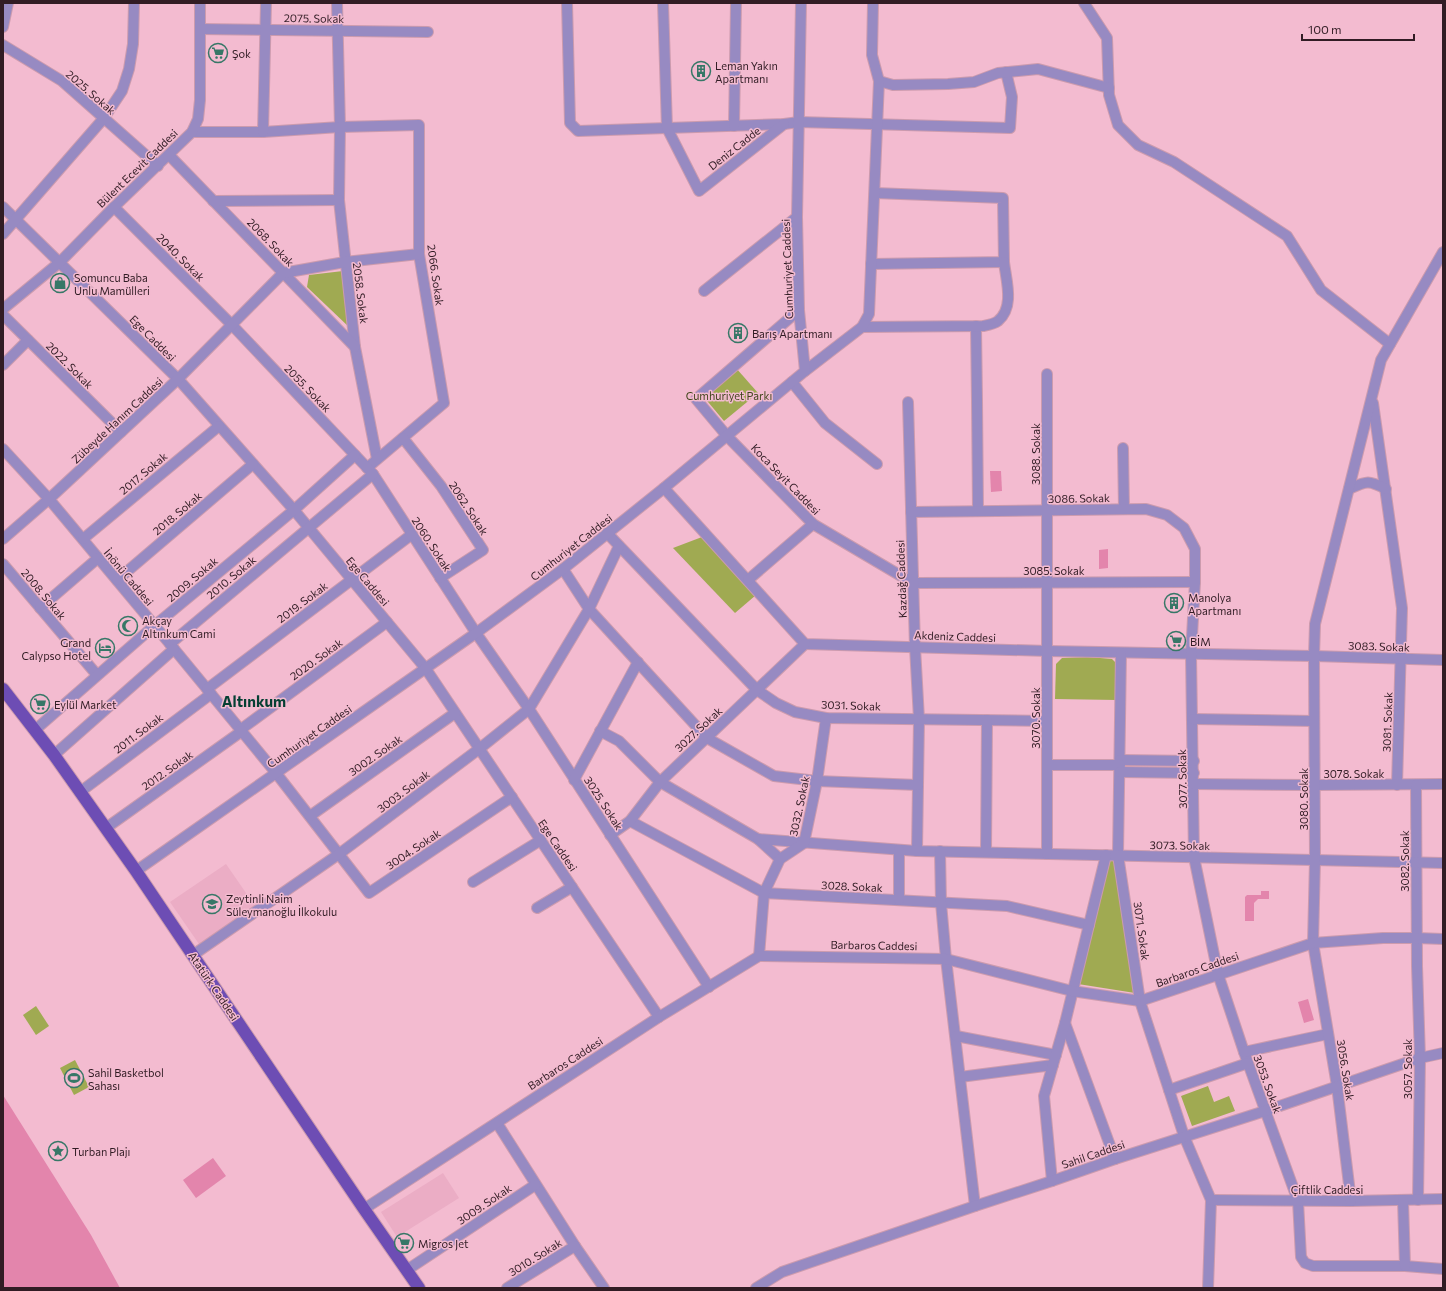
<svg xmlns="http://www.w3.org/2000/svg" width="1446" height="1291" font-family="Commissioner,sans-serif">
  <rect width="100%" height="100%" fill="#f3bbd0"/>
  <g fill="#ebadc5">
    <polygon points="226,864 255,906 199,944 170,902"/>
    <polygon points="443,1173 459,1198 397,1237 381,1212"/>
  </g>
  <g fill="#a0aa52">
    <polygon points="343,271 350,328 307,287 309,275"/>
    <polygon points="736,368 758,393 724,421 703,396"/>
    <polygon points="702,537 756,595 735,613 673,548"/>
    <polygon points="1088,657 1112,659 1116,663 1117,700 1055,699 1056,664 1062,658"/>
    <polygon points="1106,859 1114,860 1135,993 1078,984"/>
    <polygon points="36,1006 49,1026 36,1035 23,1015"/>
    <polygon points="75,1060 89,1087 74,1095 60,1068"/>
    <polygon points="1208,1086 1214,1102 1229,1096 1235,1111 1192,1126 1181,1096"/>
  </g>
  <g fill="#e385ac">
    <polygon points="990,471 1001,471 1002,491 991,492"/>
    <polygon points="1108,549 1108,568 1099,569 1099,550"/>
    <polygon points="1261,891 1269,891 1269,899 1258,899 1254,903 1254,921 1245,921 1245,897 1247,895 1261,895"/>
    <polygon points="1308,999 1314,1020 1304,1023 1298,1002"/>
    <polygon points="3,1095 91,1235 120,1288 3,1288"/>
    <polygon points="213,1158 226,1176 196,1198 183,1180"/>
  </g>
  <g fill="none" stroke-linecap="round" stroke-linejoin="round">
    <defs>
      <g id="minor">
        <polyline points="337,3 340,127 339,200 355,347 377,459"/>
        <polyline points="567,3 570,123 578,131 784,124 799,122 1010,128 1012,97 1006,72"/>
        <polyline points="663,3 667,128 699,191 784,124"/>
        <polyline points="1084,3 1107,38 1109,95 1118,125 1138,145 1174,162 1287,236 1321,290 1390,344"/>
        <polyline points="3,27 8,3"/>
        <polyline points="200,29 428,32"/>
        <polyline points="3,45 62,81 158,166"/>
        <polyline points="879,81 893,85 948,84 974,82 998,73 1038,69 1109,88"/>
        <polyline points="734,126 736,3"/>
        <polyline points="192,132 263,132 340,127 419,125 419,254 444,403 367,468"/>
        <polyline points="263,132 266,3"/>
        <polyline points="169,155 355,347"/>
        <polyline points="213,201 339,200"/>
        <polyline points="3,207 179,380 294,510 426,669 659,1017"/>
        <polyline points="114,207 232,325 373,474 476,633 529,709 709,987"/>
        <polyline points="3,234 104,118 122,91 129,69 133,44 134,3"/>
        <polyline points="871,264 1004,262 1003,198 875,193"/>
        <polyline points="704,291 797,217"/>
        <polyline points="3,309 60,262 114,207 192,132 198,119 200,100 200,3"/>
        <polyline points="799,310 696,399 727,436 813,524 913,583 1195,582"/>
        <polyline points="3,315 121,432"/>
        <polyline points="976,326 977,401 978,511"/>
        <path d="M862,327L983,326C988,325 994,324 998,321C1015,307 1006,280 1004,262"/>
        <polyline points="3,365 28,340"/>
        <polyline points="805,371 862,327 869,314 879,81 872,55 873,3"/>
        <polyline points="792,382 825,423 877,464"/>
        <polyline points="908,402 915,647 919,719 917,851"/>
        <polyline points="1373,403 1402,608 1397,785"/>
        <polyline points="403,438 441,486 483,550 440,578"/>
        <polyline points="1123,448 1124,509"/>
        <polyline points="3,449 49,499 170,644 276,773 369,893 512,797"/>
        <polyline points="664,488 805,644 1048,651 1314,656 1443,660"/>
        <path d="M1349,489C1367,481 1368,480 1386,489"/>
        <polyline points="911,512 1146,509 1167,515 1184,528 1195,549 1195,582 1191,654 1194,857 1218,974 1244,1052 1298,1201 1301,1257 1305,1263 1313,1266 1405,1266 1443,1269"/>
        <polyline points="607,533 757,690 776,703 795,712 826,718 1047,721"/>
        <polyline points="3,539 49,499 178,379 283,273 345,262 419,254"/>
        <polyline points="83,539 219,426"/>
        <polyline points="3,564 97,675"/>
        <polyline points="563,569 589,609 707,738 774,776 817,781 918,785"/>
        <polyline points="117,580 253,464"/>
        <polyline points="748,580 813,524"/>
        <polyline points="40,608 98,558"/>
        <polyline points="170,644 373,474"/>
        <polyline points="1121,653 1118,855 1140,1001 1184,1136 1211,1200 1208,1288"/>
        <polyline points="207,689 411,535"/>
        <polyline points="1193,719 1314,721"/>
        <polyline points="35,730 154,626 294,510 355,455"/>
        <polyline points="240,730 387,622"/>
        <polyline points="600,731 619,741 660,782 758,839 780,859"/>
        <polyline points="54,755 174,649"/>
        <polyline points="1120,760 1194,761"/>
        <polyline points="1047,765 1120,765"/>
        <polyline points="1120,772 1194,773"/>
        <polyline points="574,780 638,662"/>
        <polyline points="1194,784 1315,785 1443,784"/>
        <polyline points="1416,785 1417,966 1420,1058 1418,1200"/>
        <polyline points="80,792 211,694"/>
        <polyline points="310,816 455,713"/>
        <polyline points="630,821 764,893 1007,906 1089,925"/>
        <polyline points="106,828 242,731"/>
        <polyline points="610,835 630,821 660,782 805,644"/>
        <polyline points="758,839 917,851 1443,863"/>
        <polyline points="899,850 899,900"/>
        <polyline points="940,851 941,903 946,959 975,1206"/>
        <polyline points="986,852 987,720"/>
        <polyline points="1047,854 1047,374"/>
        <polyline points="136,871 476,633 563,569 664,488 805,371 799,310 797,217 801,3"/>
        <polyline points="473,882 541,840"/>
        <polyline points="537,908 572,887"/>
        <polyline points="193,955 339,854 479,749 529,709 589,609 619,546"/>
        <polyline points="759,956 764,893 780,859 804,843 817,781 826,718"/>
        <polyline points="1065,1023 1115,1159"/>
        <polyline points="956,1036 1056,1055"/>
        <polyline points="1244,1052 1328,1034"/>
        <polyline points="960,1077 1053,1065"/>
        <polyline points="1169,1090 1248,1063"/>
        <polyline points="497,1123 575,1246 604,1288"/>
        <polyline points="1052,1181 1044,1096 1065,1023 1106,855"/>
        <polyline points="1211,1200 1351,1201 1443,1199"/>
        <polyline points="1403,1200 1405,1266"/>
        <polyline points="1351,1201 1337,1086 1313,943 1315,860 1314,656 1315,624 1381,360 1443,252"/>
        <polyline points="364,1209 659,1017 759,956 946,959 1072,991 1140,1001 1313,943 1383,938 1417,938 1443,939"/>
        <polyline points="407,1270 535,1185"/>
        <polyline points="507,1288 575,1246"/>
        <polyline points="756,1288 782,1272 975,1206 1052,1181 1115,1159 1265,1111 1420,1058 1443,1053"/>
      </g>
      <polyline id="major" points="3,689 54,755 136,871 364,1209 419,1288"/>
    </defs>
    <use href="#minor" stroke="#cc9bae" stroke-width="12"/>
    <use href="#major" stroke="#cc9bae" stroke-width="14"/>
    <use href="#minor" stroke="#978ac2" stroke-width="10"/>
    <use href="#major" stroke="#6d4db4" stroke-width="12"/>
  </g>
  <defs>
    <symbol id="supermarket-ring" viewBox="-11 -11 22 22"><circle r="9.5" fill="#f3bbd0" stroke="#377767" stroke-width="1.5"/><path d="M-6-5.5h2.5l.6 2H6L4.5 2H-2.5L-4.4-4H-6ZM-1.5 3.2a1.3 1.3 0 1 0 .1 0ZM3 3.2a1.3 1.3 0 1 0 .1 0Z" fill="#377767"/></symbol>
    <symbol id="building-ring" viewBox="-11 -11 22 22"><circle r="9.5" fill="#f3bbd0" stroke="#377767" stroke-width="1.5"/><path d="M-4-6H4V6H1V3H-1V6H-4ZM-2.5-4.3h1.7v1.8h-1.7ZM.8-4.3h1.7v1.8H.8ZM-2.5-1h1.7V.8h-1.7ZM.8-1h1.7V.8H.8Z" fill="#377767"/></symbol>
    <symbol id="shop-ring" viewBox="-11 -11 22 22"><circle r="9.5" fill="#f3bbd0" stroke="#377767" stroke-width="1.5"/><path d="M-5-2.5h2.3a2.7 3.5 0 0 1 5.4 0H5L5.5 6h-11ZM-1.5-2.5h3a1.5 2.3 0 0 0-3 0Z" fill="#377767"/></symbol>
    <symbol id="mosque-ring" viewBox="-11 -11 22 22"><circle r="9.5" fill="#f3bbd0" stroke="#377767" stroke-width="1.5"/><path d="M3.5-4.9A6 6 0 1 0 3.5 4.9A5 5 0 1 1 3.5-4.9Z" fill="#377767"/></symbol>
    <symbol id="hotel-ring" viewBox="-11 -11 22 22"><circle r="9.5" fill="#f3bbd0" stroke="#377767" stroke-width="1.5"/><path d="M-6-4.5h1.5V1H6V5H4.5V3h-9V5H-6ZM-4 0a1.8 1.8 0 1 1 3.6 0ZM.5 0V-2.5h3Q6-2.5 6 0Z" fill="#377767"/></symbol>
    <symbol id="school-ring" viewBox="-11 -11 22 22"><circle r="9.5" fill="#f3bbd0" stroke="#377767" stroke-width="1.5"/><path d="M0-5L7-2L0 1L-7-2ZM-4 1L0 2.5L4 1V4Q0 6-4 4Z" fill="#377767"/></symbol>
    <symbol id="stadium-ring" viewBox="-11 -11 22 22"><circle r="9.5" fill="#f3bbd0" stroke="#377767" stroke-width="1.5"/><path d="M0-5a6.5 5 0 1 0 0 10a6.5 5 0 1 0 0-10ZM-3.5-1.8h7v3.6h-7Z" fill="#377767"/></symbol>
    <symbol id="sight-ring" viewBox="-11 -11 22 22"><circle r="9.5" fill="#f3bbd0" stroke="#377767" stroke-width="1.5"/><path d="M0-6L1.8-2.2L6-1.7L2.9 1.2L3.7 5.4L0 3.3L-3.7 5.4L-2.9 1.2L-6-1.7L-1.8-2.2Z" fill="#377767"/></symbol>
  </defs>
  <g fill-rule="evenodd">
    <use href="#supermarket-ring" x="207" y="42" width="22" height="22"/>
    <use href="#building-ring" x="690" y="60" width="22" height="22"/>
    <use href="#shop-ring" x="49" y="272" width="22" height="22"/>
    <use href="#building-ring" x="727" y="322" width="22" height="22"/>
    <use href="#building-ring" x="1163" y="592" width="22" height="22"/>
    <use href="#mosque-ring" x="117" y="615" width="22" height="22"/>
    <use href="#supermarket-ring" x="1165" y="630" width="22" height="22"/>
    <use href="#hotel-ring" x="94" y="637" width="22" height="22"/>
    <use href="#supermarket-ring" x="29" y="693" width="22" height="22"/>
    <use href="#school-ring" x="201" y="893" width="22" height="22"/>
    <use href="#stadium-ring" x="63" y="1067" width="22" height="22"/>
    <use href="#sight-ring" x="47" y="1140" width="22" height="22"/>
    <use href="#supermarket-ring" x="393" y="1232" width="22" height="22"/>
  </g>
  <g text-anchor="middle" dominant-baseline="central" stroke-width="3" stroke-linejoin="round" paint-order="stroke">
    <g font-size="11" fill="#311c24" stroke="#f3bbd0">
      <text transform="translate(314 18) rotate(1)">2075. Sokak</text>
      <text transform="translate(91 92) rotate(41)">2025. Sokak</text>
      <text transform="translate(734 148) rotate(-38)">Deniz Cadde</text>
      <text transform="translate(137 168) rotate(-44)">Bülent Ecevit Caddesi</text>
      <text transform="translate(271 242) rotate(46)">2068. Sokak</text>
      <text transform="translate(181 257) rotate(45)">2040. Sokak</text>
      <text transform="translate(787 269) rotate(-92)">Cumhuriyet Caddesi</text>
      <text transform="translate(436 275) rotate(82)">2066. Sokak</text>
      <text transform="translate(361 293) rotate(83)">2058. Sokak</text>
      <text transform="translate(153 338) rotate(45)">Ege Caddesi</text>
      <text transform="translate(70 365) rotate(45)">2022. Sokak</text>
      <text transform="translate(308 388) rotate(46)">2055. Sokak</text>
      <text transform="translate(117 420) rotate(-43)">Zübeyde Hanım Caddesi</text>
      <text transform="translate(1035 454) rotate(-90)">3088. Sokak</text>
      <text transform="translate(143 473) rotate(-40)">2017. Sokak</text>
      <text transform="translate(786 479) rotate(46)">Koca Seyit Caddesi</text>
      <text transform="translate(1079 498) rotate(-1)">3086. Sokak</text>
      <text transform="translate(469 508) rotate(57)">2062. Sokak</text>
      <text transform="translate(177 513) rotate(-40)">2018. Sokak</text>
      <text transform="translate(432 544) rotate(57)">2060. Sokak</text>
      <text transform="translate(571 547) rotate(-38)">Cumhuriyet Caddesi</text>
      <text x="1054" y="570">3085. Sokak</text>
      <text transform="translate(129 577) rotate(50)">İnönü Caddesi</text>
      <text transform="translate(231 577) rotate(-40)">2010. Sokak</text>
      <text transform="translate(192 579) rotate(-40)">2009. Sokak</text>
      <text transform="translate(901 579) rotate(-92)">Kazdağ Caddesi</text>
      <text transform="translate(368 581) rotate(50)">Ege Caddesi</text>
      <text transform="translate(44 594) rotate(50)">2008. Sokak</text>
      <text transform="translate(302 602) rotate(-37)">2019. Sokak</text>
      <text transform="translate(955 636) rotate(2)">Akdeniz Caddesi</text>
      <text transform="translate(1379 646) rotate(2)">3083. Sokak</text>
      <text transform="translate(316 659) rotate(-36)">2020. Sokak</text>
      <text transform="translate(851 705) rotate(2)">3031. Sokak</text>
      <text transform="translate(1035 718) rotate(-90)">3070. Sokak</text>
      <text transform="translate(1387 722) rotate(-88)">3081. Sokak</text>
      <text transform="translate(698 729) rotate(-43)">3027. Sokak</text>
      <text transform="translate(138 733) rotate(-37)">2011. Sokak</text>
      <text transform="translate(309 736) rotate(-35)">Cumhuriyet Caddesi</text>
      <text transform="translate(375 755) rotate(-35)">3002. Sokak</text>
      <text transform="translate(167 770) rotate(-35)">2012. Sokak</text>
      <text x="1354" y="773">3078. Sokak</text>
      <text transform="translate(1182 779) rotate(-91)">3077. Sokak</text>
      <text transform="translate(403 791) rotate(-37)">3003. Sokak</text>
      <text transform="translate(1303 799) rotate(-90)">3080. Sokak</text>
      <text transform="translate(604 803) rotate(57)">3025. Sokak</text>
      <text transform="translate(799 806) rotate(-78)">3032. Sokak</text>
      <text transform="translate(558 845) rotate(56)">Ege Caddesi</text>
      <text transform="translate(1180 845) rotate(1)">3073. Sokak</text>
      <text transform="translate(413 849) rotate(-34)">3004. Sokak</text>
      <text transform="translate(1404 861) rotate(-90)">3082. Sokak</text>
      <text transform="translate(852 886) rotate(3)">3028. Sokak</text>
      <text transform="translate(1142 931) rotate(82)">3071. Sokak</text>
      <text transform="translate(874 945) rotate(1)">Barbaros Caddesi</text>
      <text transform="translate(1197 969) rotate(-19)">Barbaros Caddesi</text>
      <text transform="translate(214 986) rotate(56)">Atatürk Caddesi</text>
      <text transform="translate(565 1063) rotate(-33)">Barbaros Caddesi</text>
      <text transform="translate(1407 1069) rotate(-90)">3057. Sokak</text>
      <text transform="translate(1346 1070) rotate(81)">3056. Sokak</text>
      <text transform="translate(1268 1084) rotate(70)">3053. Sokak</text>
      <text transform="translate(1093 1154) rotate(-19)">Sahil Caddesi</text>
      <text x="1327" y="1189">Çiftlik Caddesi</text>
      <text transform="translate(484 1204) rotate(-34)">3009. Sokak</text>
      <text transform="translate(535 1257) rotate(-32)">3010. Sokak</text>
    </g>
    <g font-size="11" fill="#311c24" stroke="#f3bbd0" text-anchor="start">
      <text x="232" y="53">Şok</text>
      <text x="715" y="65">Leman Yakın<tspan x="715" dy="13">Apartmanı</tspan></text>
      <text x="74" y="277">Somuncu Baba<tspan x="74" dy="13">Unlu Mamülleri</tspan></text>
      <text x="752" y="333">Barış Apartmanı</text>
      <text x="1188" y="597">Manolya<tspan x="1188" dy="13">Apartmanı</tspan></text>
      <text x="142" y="620">Akçay<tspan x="142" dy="13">Altınkum Cami</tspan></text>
      <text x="1190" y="641">BİM</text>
      <text x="91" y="642" text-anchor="end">Grand<tspan x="91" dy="13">Calypso Hotel</tspan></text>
      <text x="54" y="704">Eylül Market</text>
      <text x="226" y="898">Zeytinli Naim<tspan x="226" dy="13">Süleymanoğlu İlkokulu</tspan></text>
      <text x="88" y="1072">Sahil Basketbol<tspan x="88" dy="13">Sahası</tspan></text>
      <text x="72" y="1151">Turban Plajı</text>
      <text x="418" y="1243">Migros Jet</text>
    </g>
    <g font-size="11" fill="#42461d" stroke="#f3bbd0">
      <text x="729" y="395">Cumhuriyet Parkı</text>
    </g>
    <g font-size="15" font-weight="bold" fill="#043f33" stroke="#f3bbd0">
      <text x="254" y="701">Altınkum</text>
    </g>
  </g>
  <rect width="1446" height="1291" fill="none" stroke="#311c24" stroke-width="8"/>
  <path d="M1302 34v6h112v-6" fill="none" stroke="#311c24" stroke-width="2"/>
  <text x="1308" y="34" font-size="12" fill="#311c24" stroke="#f3bbd0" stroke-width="3" paint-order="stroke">100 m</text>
</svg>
